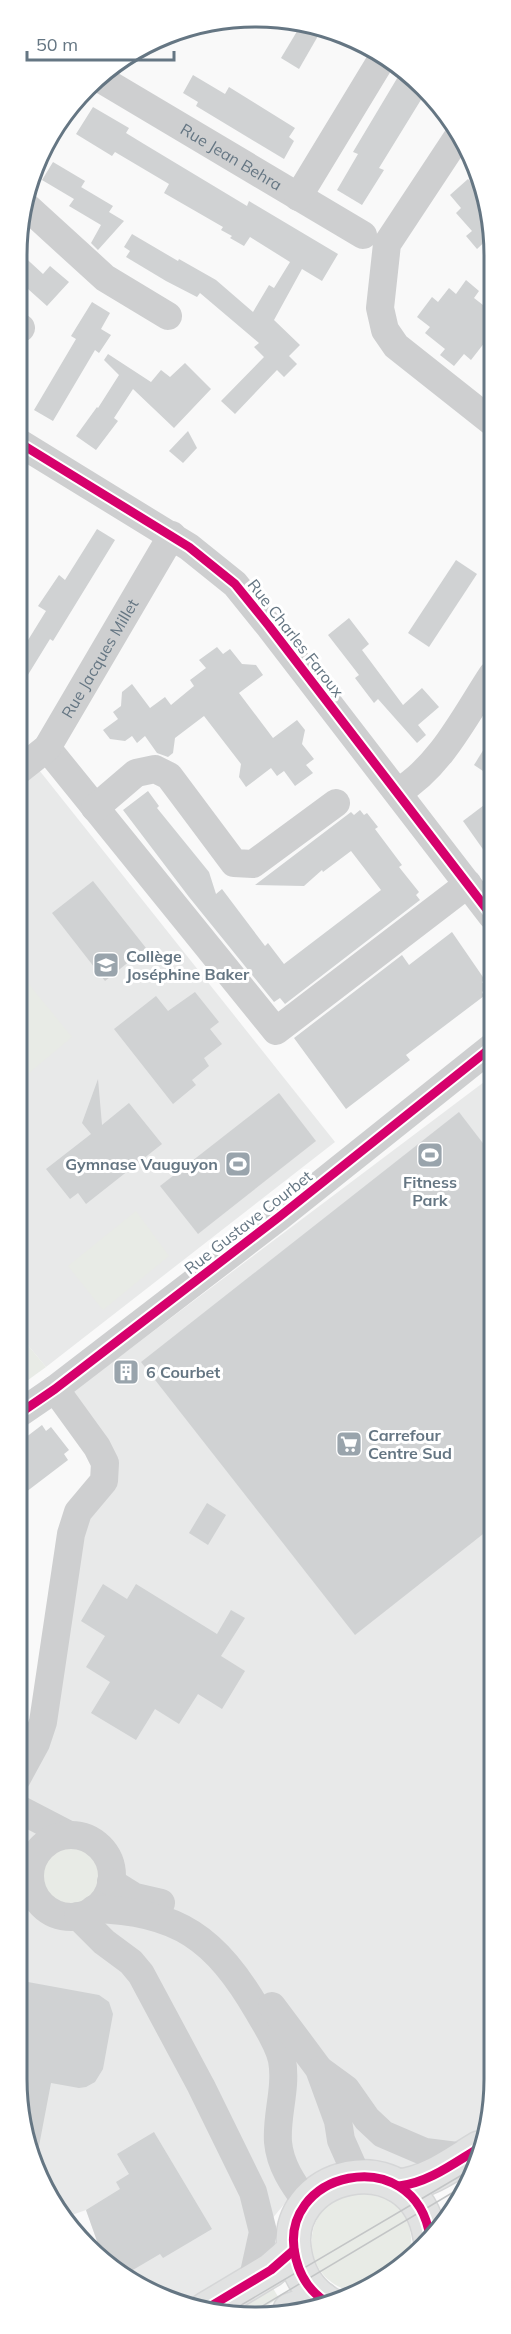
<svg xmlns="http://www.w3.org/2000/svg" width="511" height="2334" font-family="Mulish,sans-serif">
  <rect width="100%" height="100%" fill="#f9f9f9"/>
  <g fill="#e8e9e9">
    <polygon points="39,770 335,1142 46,1367 17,1332 18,787"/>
    <polygon points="492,1076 492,2109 488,2124 405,2172 367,2162 333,2166 306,2178 266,2226 247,2276 199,2307 164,2299 103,2258 86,2210 66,2217 35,2170 17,2079 17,1783 75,1538 107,1481 70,1394"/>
  </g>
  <g fill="#e8ebe6">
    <polygon points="18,971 72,1037 23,1078 18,1071"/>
    <polygon points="136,1211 169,1256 103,1310 68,1266"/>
    <polygon points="17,1332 46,1367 17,1388"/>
    <circle cx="71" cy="1875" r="30"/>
    <path d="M360,2191C369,2193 381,2194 388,2198C410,2210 415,2238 409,2261L355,2292C319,2286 301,2249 318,2217C320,2212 325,2205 329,2202C338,2197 351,2194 360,2191Z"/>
    <path d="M271,2285L279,2298C256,2312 251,2320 224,2313Z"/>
  </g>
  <g fill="#d0d2d3">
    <polygon points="302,23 322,29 299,69 281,58"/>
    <polygon points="402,70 427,90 379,168 384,170 362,205 337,190 358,154 353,152"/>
    <polygon points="193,75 225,94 229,87 295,128 289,137 294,141 284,159 196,106 198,102 183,93"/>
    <polygon points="93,107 129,128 126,133 144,144 247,206 249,201 338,254 322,281 302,269 274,320 300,345 289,356 297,364 284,377 277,370 235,414 221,401 264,357 254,347 259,343 200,293 197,297 166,281 126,257 130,251 124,247 132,234 178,261 179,259 216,280 253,312 269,285 274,288 290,262 250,237 244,246 230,238 232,236 221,230 223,227 164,193 169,184 115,152 112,156 76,134"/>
    <polygon points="53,162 85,181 80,189 81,187 113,206 109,212 124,221 98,250 91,243 101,225 69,206 74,199 42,180"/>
    <polygon points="468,179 474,185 479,181 492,225 492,235 477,249 466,236 472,231 456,213 461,208 450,195"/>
    <polygon points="18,251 43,274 50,266 69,282 47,306 18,280"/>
    <polygon points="466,280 479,291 474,298 492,312 492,333 471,360 464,354 454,366 440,355 445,349 425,333 430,327 417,317 432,297 438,302 449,288 456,294"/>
    <polygon points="92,302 110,313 101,329 111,335 99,353 95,350 53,421 34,410 76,339 71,336"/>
    <polygon points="108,354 151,382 161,370 170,377 185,363 211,389 174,428 133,389 114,418 118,421 96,450 76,436 97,407 98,408 119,375 104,360"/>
    <polygon points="188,431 197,448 183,463 169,451"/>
    <polygon points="97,529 115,540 53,641 50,639 18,691 18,641 25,645 46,611 38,606 59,575 65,580"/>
    <polygon points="456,560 477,574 429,647 408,633"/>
    <polygon points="349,618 369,644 362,650 403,705 422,688 439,707 418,725 426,735 417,743 378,699 374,703 355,678 359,675 328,635"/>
    <polygon points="217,647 223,654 230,649 242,664 256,665 263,675 239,693 273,738 297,720 305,730 302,744 314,759 306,765 313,773 295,786 284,771 277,776 271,768 246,787 239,777 241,764 204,716 175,738 173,753 168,757 157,753 145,736 137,743 132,736 125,741 110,739 103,730 118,719 113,712 121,706 122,692 132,684 150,708 165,697 171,705 194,686 190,680 206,668 199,660"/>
    <polygon points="492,736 492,777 474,765"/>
    <polygon points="148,791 159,806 157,808 209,872 216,894 222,889 265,946 268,943 284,964 381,890 351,851 323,872 322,870 304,886 255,885 351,812 354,815 360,810 364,815 367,813 378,827 375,829 402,865 399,867 419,892 416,895 420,900 285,1004 280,998 274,1002 189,897 123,810"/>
    <polygon points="492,799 492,862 463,821"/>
    <polygon points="93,881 146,948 105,981 52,913"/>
    <polygon points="452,932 485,980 482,982 487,988 482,992 484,996 406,1055 410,1060 346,1109 294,1038 402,955 409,965"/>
    <polygon points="195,992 219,1022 210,1029 222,1044 204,1058 209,1066 192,1080 196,1085 173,1104 114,1029 156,996 168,1011"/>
    <polygon points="98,1079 102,1125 129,1103 162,1144 86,1204 78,1193 70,1199 46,1169 91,1134 82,1123"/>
    <polygon points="279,1093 316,1141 198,1234 160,1186"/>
    <polygon points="459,1112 492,1155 492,1527 355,1635 141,1362"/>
    <polygon points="42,1425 46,1431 51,1427 69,1450 64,1454 68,1460 26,1492 17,1481 17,1444"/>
    <polygon points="207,1503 226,1515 208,1545 189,1533"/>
    <polygon points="103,1584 127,1599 136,1584 217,1634 231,1610 245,1618 221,1656 245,1671 222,1709 198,1694 179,1724 155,1709 136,1740 91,1713 110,1682 86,1667 105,1636 81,1621"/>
    <polygon points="17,1980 99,1995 109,2002 113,2014 103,2069 95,2082 86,2087 79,2088 51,2083 35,2167 16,2079"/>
    <polygon points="154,2132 212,2229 163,2258 160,2254 126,2274 103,2258 86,2210 120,2189 116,2182 129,2174 117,2154"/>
  </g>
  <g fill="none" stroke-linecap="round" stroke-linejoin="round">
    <defs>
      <g id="major">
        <path d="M399,2186C428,2183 454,2163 479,2148"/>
        <path d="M331,2305C313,2295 301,2279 296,2259C273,2171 415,2139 430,2237"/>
        <polyline points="206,2309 271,2270 294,2250"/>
        <polyline points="290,2310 322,2299"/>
      </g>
    </defs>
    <use href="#major" stroke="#d5d6d7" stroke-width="36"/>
    <g stroke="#cecfd0" stroke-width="28">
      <path id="s1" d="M99,78L363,235"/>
      <polyline points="459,135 387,244 380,308 385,330 396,346 492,422"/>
      <polyline points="298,197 383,57"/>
      <polyline points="25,205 105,278 168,316"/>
      <polyline points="18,326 21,328"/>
      <polyline points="18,442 189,547 235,584 269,626 492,916"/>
      <polyline points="47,748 276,1031 468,884"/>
      <path id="s2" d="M18,771L47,748L172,535"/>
      <path d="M398,792C441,766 465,716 492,675"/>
      <polyline points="95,808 136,773 155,769 169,776 234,863 253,864 336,803"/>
      <polyline points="17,1415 55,1389 279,1217 492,1047"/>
      <polyline points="17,1778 36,1743 43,1722 71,1534 78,1512 104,1481 105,1463 97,1447 55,1389"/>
      <polyline points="17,1808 69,1835"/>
      <circle cx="71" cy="1876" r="41"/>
      <polyline points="111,1882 135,1897 161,1903"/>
      <path d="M94,1909C178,1911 216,1939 258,2011C267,2027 278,2042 282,2060C287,2088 276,2115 278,2142C280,2166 294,2185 307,2203"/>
      <polyline points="78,1916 104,1942 131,1962 141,1974 201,2086 253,2192 263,2232 252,2282"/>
      <polyline points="272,2006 319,2069 338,2121 341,2140 357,2176"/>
      <polyline points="320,2070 346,2089 367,2119 383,2134 425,2152 465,2157"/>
    </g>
    <use href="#major" stroke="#e1e2e2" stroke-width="33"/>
    <g stroke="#c3c5c6" stroke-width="1.5">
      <polyline points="226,2314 472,2169"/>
      <polyline points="244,2317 467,2184"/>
    </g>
    <polyline stroke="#8e44ad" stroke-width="8" stroke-dasharray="15 8" stroke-linecap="butt" points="486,1435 492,1430"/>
    <defs>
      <g id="cycleway">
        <polyline points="18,442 189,547 235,584 269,626 492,916"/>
        <polyline points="17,1415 55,1389 279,1217 492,1047"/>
        <path d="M399,2186C428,2183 454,2163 479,2148"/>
        <path d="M331,2305C313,2295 301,2279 296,2259C273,2171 415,2139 430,2237"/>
        <polyline points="206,2309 271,2270 294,2250"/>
      </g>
    </defs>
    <use href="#cycleway" stroke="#fff" stroke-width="13"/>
    <use href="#cycleway" stroke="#d6006c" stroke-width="9"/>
  </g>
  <defs>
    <symbol id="school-square" viewBox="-11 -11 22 22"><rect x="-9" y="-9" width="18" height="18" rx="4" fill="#99a4ac" stroke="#fff"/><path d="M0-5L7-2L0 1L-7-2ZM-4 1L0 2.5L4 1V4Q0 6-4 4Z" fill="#fff"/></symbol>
    <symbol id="stadium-square" viewBox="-11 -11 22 22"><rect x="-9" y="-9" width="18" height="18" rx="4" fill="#99a4ac" stroke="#fff"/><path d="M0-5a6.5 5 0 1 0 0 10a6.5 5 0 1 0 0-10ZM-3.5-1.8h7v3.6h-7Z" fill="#fff"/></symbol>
    <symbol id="building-square" viewBox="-11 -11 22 22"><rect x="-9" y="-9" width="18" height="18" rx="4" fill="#99a4ac" stroke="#fff"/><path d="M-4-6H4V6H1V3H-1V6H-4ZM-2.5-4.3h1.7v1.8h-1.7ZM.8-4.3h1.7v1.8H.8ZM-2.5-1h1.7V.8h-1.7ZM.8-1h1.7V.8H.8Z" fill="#fff"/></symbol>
    <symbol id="supermarket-square" viewBox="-11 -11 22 22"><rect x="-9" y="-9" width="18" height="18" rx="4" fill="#99a4ac" stroke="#fff"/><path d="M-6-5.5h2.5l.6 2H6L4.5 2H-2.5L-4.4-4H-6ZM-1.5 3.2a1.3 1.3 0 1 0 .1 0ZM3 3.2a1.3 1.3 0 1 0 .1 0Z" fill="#fff"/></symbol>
  </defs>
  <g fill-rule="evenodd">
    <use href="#school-square" x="91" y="950" width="30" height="30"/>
    <use href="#stadium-square" x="415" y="1140" width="30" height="30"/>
    <use href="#stadium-square" x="223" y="1149" width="30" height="30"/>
    <use href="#building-square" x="111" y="1357" width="30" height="30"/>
    <use href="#supermarket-square" x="334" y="1429" width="30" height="30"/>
  </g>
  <g text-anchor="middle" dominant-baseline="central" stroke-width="6" stroke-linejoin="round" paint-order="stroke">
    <g font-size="16" fill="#657683" stroke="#fff">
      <text stroke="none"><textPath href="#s1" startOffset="154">Rue Jean Behra</textPath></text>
      <text transform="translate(296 638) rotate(52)">Rue Charles Faroux</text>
      <text stroke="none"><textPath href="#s2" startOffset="141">Rue Jacques Millet</textPath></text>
      <text transform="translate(248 1222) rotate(-38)">Rue Gustave Courbet</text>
    </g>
    <g font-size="16" font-weight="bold" fill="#657683" stroke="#fff" text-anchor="start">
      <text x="126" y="956">Collège<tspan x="126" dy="18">Joséphine Baker</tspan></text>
      <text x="218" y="1164" text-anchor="end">Gymnase Vauguyon</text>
      <text x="430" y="1182" text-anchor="middle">Fitness<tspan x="430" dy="18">Park</tspan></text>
      <text x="146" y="1372">6 Courbet</text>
      <text x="368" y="1435">Carrefour<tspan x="368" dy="18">Centre Sud</tspan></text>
    </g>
  </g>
  <path d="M0 0H511V2334H0ZM255 27H256A228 228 0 0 1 484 255V2079A228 228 0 0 1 256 2307H255A228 228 0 0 1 27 2079V255A228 228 0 0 1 255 27Z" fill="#fff" fill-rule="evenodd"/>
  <path fill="none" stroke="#657683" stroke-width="3" d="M255 27H256A228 228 0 0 1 484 255V2079A228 228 0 0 1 256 2307H255A228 228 0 0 1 27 2079V255A228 228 0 0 1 255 27Z"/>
  <path d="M27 51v9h147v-9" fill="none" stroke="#657683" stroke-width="3"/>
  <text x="36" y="51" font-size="18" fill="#657683" stroke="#ffffff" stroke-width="4.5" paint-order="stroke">50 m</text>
</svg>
